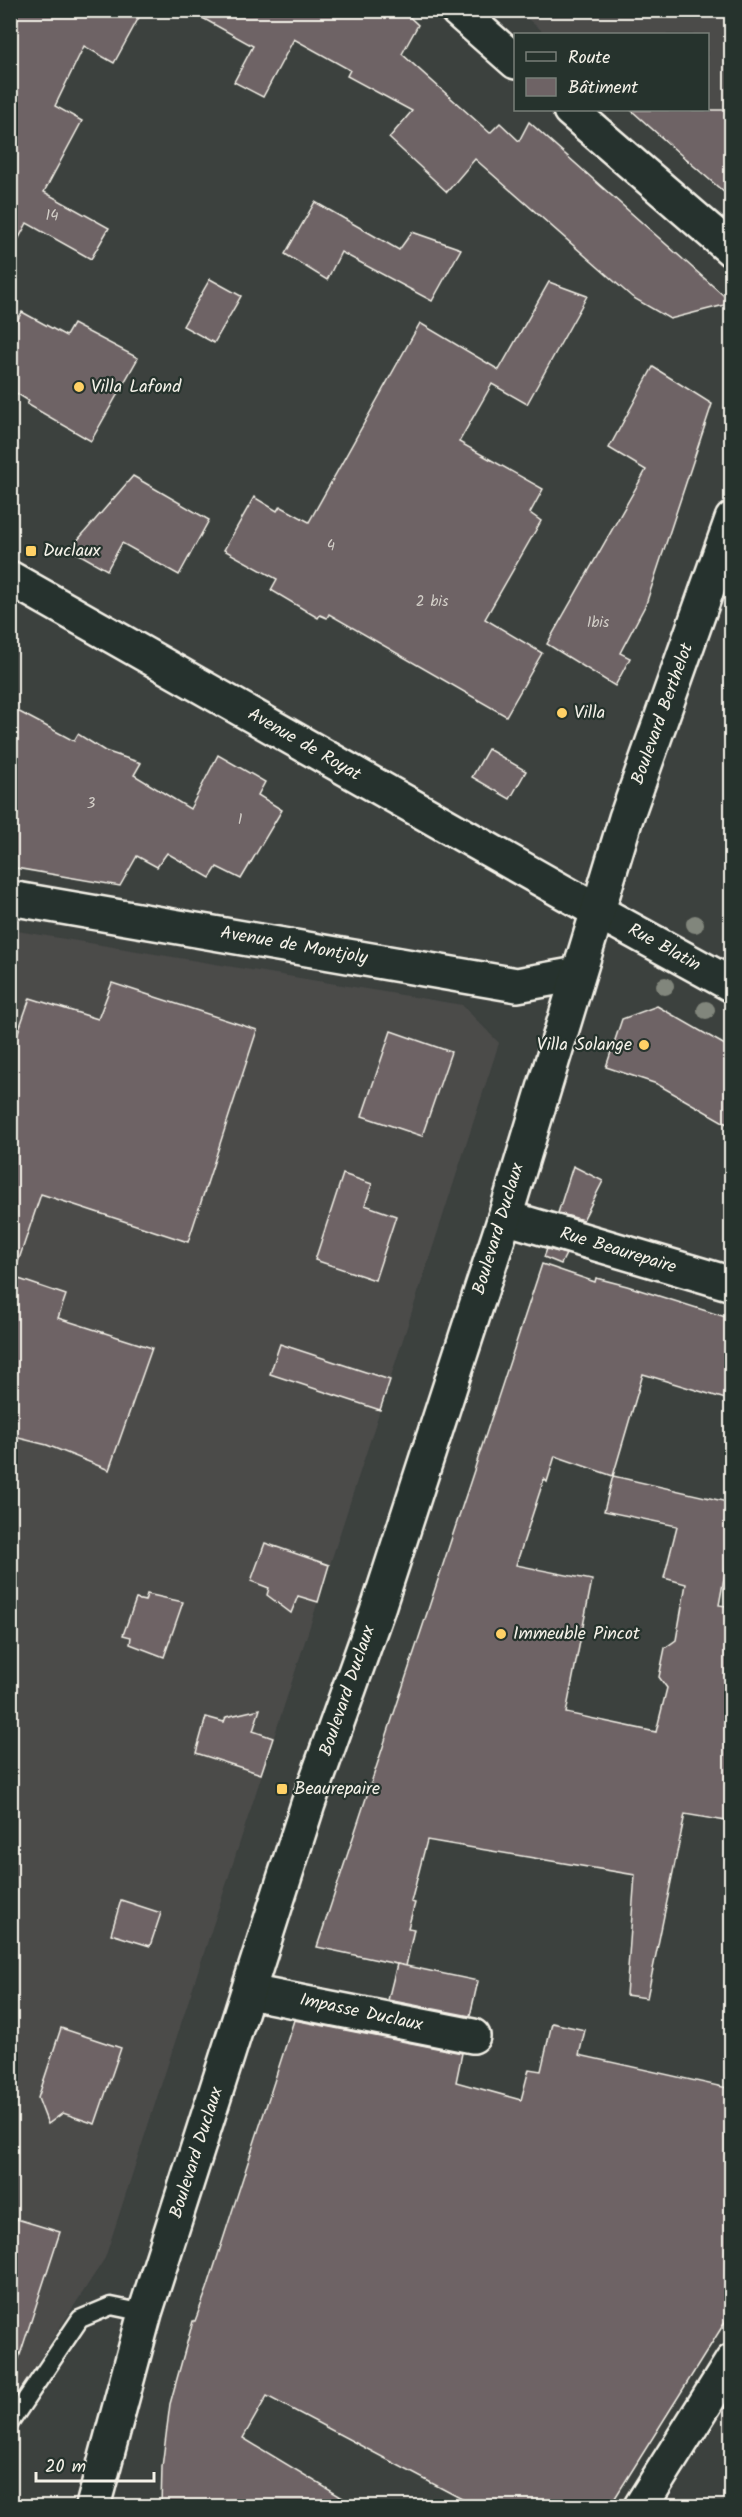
<svg xmlns="http://www.w3.org/2000/svg" width="742" height="2517" font-family="Kalam,sans-serif">
  <rect width="100%" height="100%" fill="#3c413e"/>
  <filter id="ink" filterUnits="userSpaceOnUse"><feTurbulence type="fractalNoise" baseFrequency=".0167" numOctaves="2"/><feDisplacementMap in="SourceGraphic" scale="12" xChannelSelector="R" yChannelSelector="G"/><feConvolveMatrix kernelMatrix="1 2 1 2 8 2 1 2 1" color-interpolation-filters="sRGB"/></filter>
  <g filter="url(#ink)">
    <g fill="#4b4b4a">
      <polygon points="518,11 731,11 731,199 631,110 708,110 708,34 546,34"/>
      <polygon points="11,930 462,1005 499,1043 105,2258 11,2403"/>
    </g>
    <g fill="#6e6365" stroke="#f4f1e8" stroke-width="1.5" fill-rule="evenodd">
      <polygon points="10,10 143,10 114,63 84,46 55,106 82,121 44,192 109,228 91,259 27,223 10,255"/>
      <polygon points="188,10 402,10 418,25 402,54 490,133 500,123 519,141 529,122 732,303 670,319 632,297 475,159 447,192 389,138 412,111 347,76 350,70 294,39 263,97 234,82 253,46"/>
      <polygon points="631,110 732,110 732,199 680,154"/>
      <polygon points="315,202 399,250 412,232 461,249 432,301 341,252 327,280 285,254"/>
      <polygon points="210,279 241,296 214,343 183,326"/>
      <polygon points="549,282 587,296 527,404 492,384 459,442 543,489 530,513 541,521 485,619 542,653 506,716 329,614 327,618 320,615 318,618 271,590 277,579 224,550 254,497 277,511 280,506 309,522 420,323 499,370"/>
      <polygon points="22,312 66,336 73,324 138,358 91,441 27,404 29,401 10,389 10,333"/>
      <polygon points="653,367 712,404 646,604 620,653 630,658 615,686 547,644 646,470 609,448"/>
      <polygon points="133,476 209,520 179,575 122,543 107,570 70,549"/>
      <polygon points="10,707 74,741 78,734 105,751 141,763 134,775 190,809 218,755 265,782 258,795 282,810 241,879 217,867 210,878 167,853 157,867 137,856 120,886 10,867"/>
      <polygon points="488,749 526,771 510,799 472,777"/>
      <polygon points="112,983 257,1030 188,1242 41,1194 16,1268 10,1267 10,1055 30,998 98,1019"/>
      <polygon points="657,1006 732,1049 732,1127 657,1084 606,1067 622,1019"/>
      <polygon points="391,1031 451,1052 422,1136 362,1116"/>
      <polygon points="573,1166 603,1181 583,1220 558,1213"/>
      <polygon points="343,1174 372,1184 365,1205 396,1216 375,1280 315,1260"/>
      <polygon points="547,1249 566,1254 561,1264 544,1257"/>
      <path d="M542,1264L595,1282L596,1278L627,1286L732,1319V1401L643,1374L613,1476L732,1503V1535L719,1605L732,1607V1822L685,1814L647,1998L626,1995L635,1875L444,1843L427,1840L411,1902L415,1903L408,1928L414,1929L406,1966L317,1947ZM555,1456L613,1476L604,1511L677,1526L664,1578L686,1584L676,1640L665,1648L659,1677L667,1688L656,1732L566,1713L592,1580L516,1565L544,1479L547,1482Z"/>
      <polygon points="10,1276 66,1295 58,1318 152,1348 109,1470 47,1445 10,1436"/>
      <polygon points="280,1344 390,1380 380,1410 270,1374"/>
      <polygon points="265,1543 329,1565 318,1602 298,1596 291,1613 267,1595 269,1588 251,1581"/>
      <polygon points="147,1594 183,1602 164,1657 130,1644 131,1637 123,1635 136,1599 145,1601"/>
      <polygon points="260,1709 253,1731 273,1738 261,1774 196,1753 206,1717 224,1722 226,1717"/>
      <polygon points="121,1900 161,1913 150,1946 111,1934"/>
      <polygon points="397,1964 478,1981 470,2016 388,2000"/>
      <polygon points="294,2020 462,2053 456,2082 521,2100 529,2069 541,2071 552,2023 585,2030 579,2055 732,2089 732,2311 610,2506 475,2506 267,2396 243,2438 356,2506 161,2506 162,2467 170,2404 193,2321 195,2321 207,2289"/>
      <polygon points="61,2028 121,2048 95,2124 63,2113 48,2124 38,2098"/>
      <polygon points="10,2217 60,2232 17,2364 10,2363"/>
    </g>
    <g fill="none" stroke-linecap="round" stroke-linejoin="round">
      <defs>
        <polyline id="service" points="10,2423 80,2319 111,2306 145,2313"/>
        <g id="minor">
          <polyline points="10,898 517,985 577,974"/>
          <polyline points="505,1217 732,1284"/>
          <polyline points="249,1992 473,2036"/>
          <polyline points="641,2506 732,2361"/>
        </g>
        <g id="tertiary">
          <polyline points="457,10 516,62"/>
          <polyline points="570,110 732,250"/>
          <polyline points="597,911 732,985"/>
        </g>
        <polyline id="secondary" points="10,578 597,911"/>
        <polyline id="primary" points="93,2506 145,2313 308,1804 379,1605 505,1217 626,818 732,519"/>
      </defs>
      <use href="#service" stroke="#f4f1e8" stroke-width="21"/>
      <use href="#minor" stroke="#f4f1e8" stroke-width="38"/>
      <use href="#tertiary" stroke="#f4f1e8" stroke-width="38"/>
      <use href="#secondary" stroke="#f4f1e8" stroke-width="38"/>
      <use href="#primary" stroke="#f4f1e8" stroke-width="38"/>
      <use href="#service" stroke="#26332d" stroke-width="16"/>
      <use href="#minor" stroke="#26332d" stroke-width="33"/>
      <use href="#tertiary" stroke="#26332d" stroke-width="33"/>
      <use href="#secondary" stroke="#26332d" stroke-width="33"/>
      <use href="#primary" stroke="#26332d" stroke-width="33"/>
    </g>
    <g fill="#81867b">
      <circle cx="695" cy="924" r="9"/>
      <circle cx="665" cy="986" r="9"/>
      <circle cx="706" cy="1010" r="9"/>
    </g>
  </g>
  <g fill="#ffd166" stroke="#26332d" stroke-width="2">
    <circle cx="79" cy="387" r="6"/>
    <rect x="25" y="545" width="12" height="12" rx="3"/>
    <circle cx="562" cy="713" r="6"/>
    <circle cx="644" cy="1045" r="6"/>
    <circle cx="501" cy="1634" r="6"/>
    <rect x="276" y="1783" width="12" height="12" rx="3"/>
  </g>
  <g text-anchor="middle" dominant-baseline="central" stroke-width="4.5" stroke-linejoin="round" paint-order="stroke">
    <g font-size="15" fill="#d2cec7">
      <text x="52" y="216">14</text>
      <text x="331" y="546">4</text>
      <text x="432" y="602">2 bis</text>
      <text x="598" y="623">1bis</text>
      <text x="91" y="804">3</text>
      <text x="240" y="820">1</text>
    </g>
    <g font-size="18" fill="#f4f1e8" stroke="#26332d" text-anchor="start">
      <text x="91" y="387">Villa Lafond</text>
      <text x="43" y="551">Duclaux</text>
      <text x="574" y="713">Villa</text>
      <text x="632" y="1045" text-anchor="end">Villa Solange</text>
      <text x="513" y="1634">Immeuble Pincot</text>
      <text x="294" y="1789">Beaurepaire</text>
    </g>
    <g font-size="18" fill="#f4f1e8" stroke="#26332d">
      <text transform="translate(663 714) rotate(-70)">Boulevard Berthelot</text>
      <text transform="translate(304 745) rotate(30)">Avenue de Royat</text>
      <text transform="translate(294 946) rotate(10)">Avenue de Montjoly</text>
      <text transform="translate(664 948) rotate(29)">Rue Blatin</text>
      <text transform="translate(499 1229) rotate(-73)">Boulevard Duclaux</text>
      <text transform="translate(618 1251) rotate(17)">Rue Beaurepaire</text>
      <text transform="translate(348 1691) rotate(-71)">Boulevard Duclaux</text>
      <text transform="translate(361 2013) rotate(12)">Impasse Duclaux</text>
      <text transform="translate(197 2153) rotate(-72)">Boulevard Duclaux</text>
    </g>
  </g>
  <rect width="742" height="2517" fill="none" stroke="#26332d" stroke-width="36"/>
  <rect x="18" y="18" width="706" height="2481" fill="none" stroke="#f4f1e8" stroke-width="2" filter="url(#ink)"/>
  <rect x="514" y="33" width="195" height="78" fill="#26332d" stroke="#787f78" stroke-width="1.5"/>
  <rect x="526" y="52" width="30" height="9" fill="#26332d" stroke="#787f78" stroke-width="1.5"/>
  <text x="568" y="63" font-size="18" fill="#f4f1e8">Route</text>
  <rect x="526" y="78" width="30" height="18" fill="#6e6365" stroke="#787f78" stroke-width="1.5"/>
  <text x="568" y="93" font-size="18" fill="#f4f1e8">Bâtiment</text>
  <path d="M36 2472v9h118v-9" fill="none" stroke="#f4f1e8" stroke-width="3"/>
  <text x="45" y="2472" font-size="18" fill="#f4f1e8" stroke="#26332d" stroke-width="4.5" paint-order="stroke">20 m</text>
</svg>
